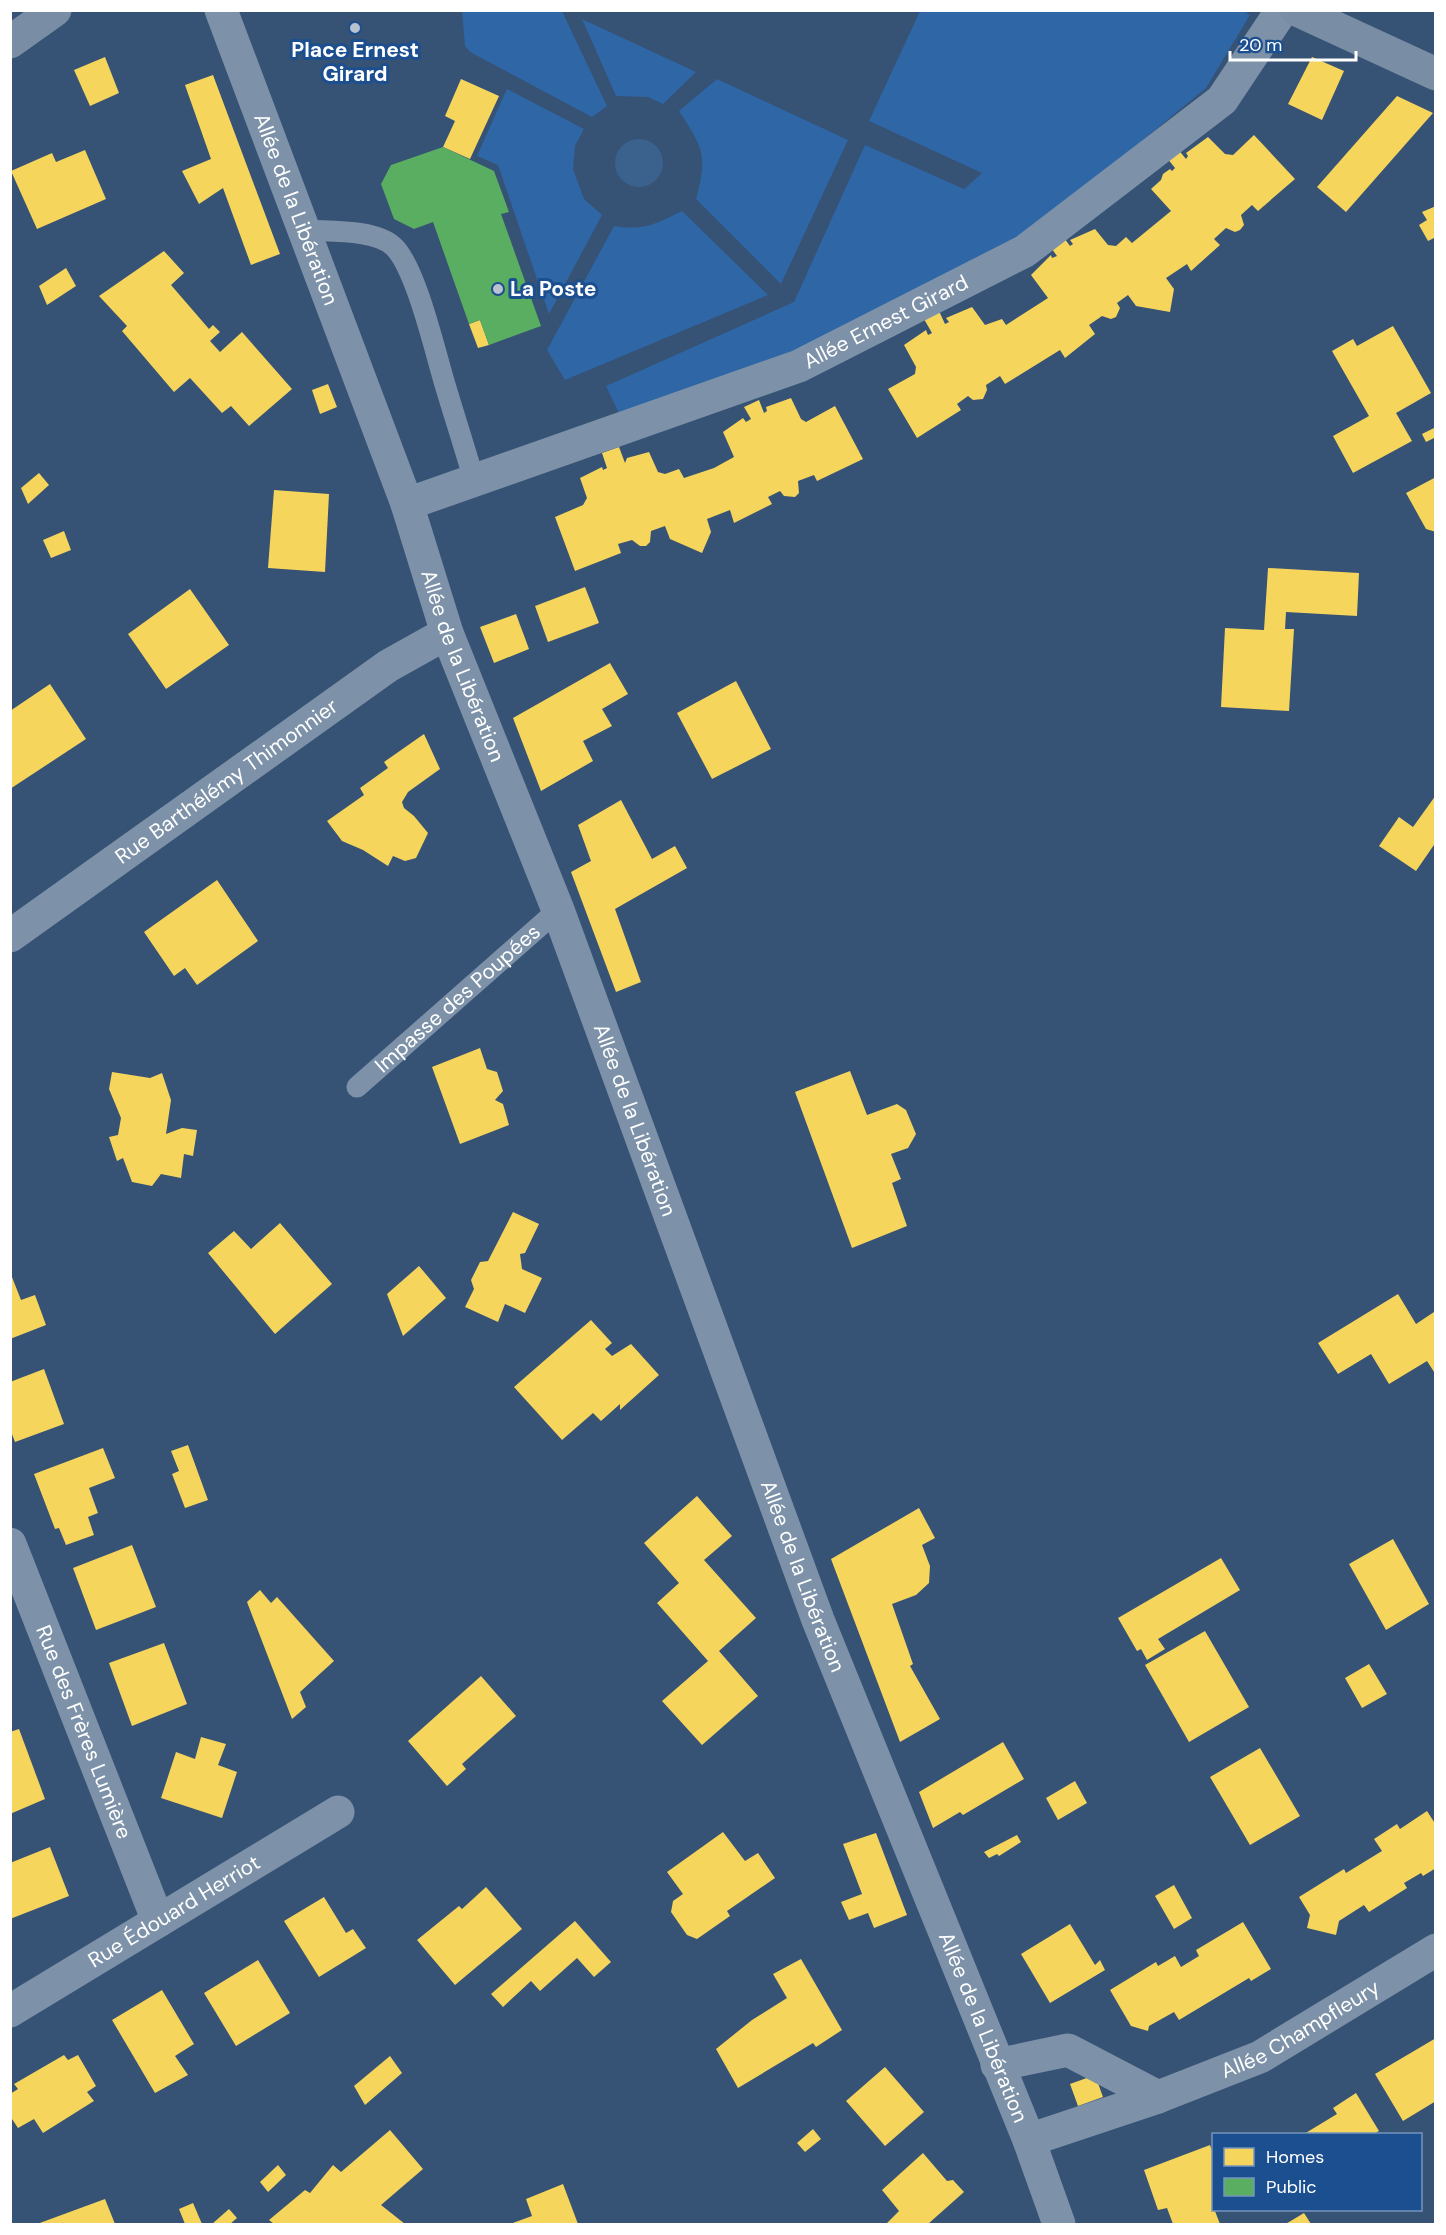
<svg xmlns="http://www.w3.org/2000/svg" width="1446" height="2235" font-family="'DM Sans',sans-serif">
  <rect width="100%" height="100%" fill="#365274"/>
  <g fill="#2f66a5">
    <polygon points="1241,10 1250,15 1206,88 1019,242 834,339 623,422 606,386 794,302 865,145 964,189 982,173 869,121 920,11"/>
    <polygon points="462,11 562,11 607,106 592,117 470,52 465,46"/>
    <polygon points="582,19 696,72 663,104 648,97 616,96"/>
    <path d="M717,79L848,140L781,284L696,199C708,156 703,148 679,111Z"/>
    <polygon points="507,89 584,129 575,146 573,169 584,199 602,215 549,314 498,165 477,156"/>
    <path d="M682,211L768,295L565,380L547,350L614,226C644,231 656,224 682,211Z"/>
  </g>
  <circle fill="#3b618d" cx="639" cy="163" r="24"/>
  <g fill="#f6d55c">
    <polygon points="105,57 119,93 90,106 74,70"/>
    <polygon points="1312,57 1344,71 1322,120 1288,104"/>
    <polygon points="213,75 280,254 251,265 223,188 199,204 182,171 211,159 185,85"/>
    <polygon points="461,79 499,96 470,159 443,147 455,121 445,116"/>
    <polygon points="1397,96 1433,113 1346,212 1317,187"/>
    <polygon points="1254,135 1295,179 1258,211 1252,205 1241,215 1244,225 1240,230 1235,232 1226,228 1214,239 1220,245 1191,271 1187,264 1166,278 1174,289 1170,312 1136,306 1128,295 1117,303 1120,308 1116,317 1111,319 1102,316 1089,325 1095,334 1065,358 1060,350 1005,384 1000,376 986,385 987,390 983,399 973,400 968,396 957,404 961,410 917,438 888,389 915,374 916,367 904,345 926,330 928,335 932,333 924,319 939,311 945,324 949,322 946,318 972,307 985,325 1002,319 1006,325 1048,298 1031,275 1051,255 1052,258 1057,256 1049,245 1062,235 1070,246 1073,244 1070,240 1095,229 1108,245 1116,246 1126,237 1132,243 1171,211 1151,189 1161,180 1163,174 1170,169 1172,171 1175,168 1167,158 1177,148 1186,159 1188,156 1186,153 1208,137 1225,154 1233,155"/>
    <polygon points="85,150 106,199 37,229 11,171 52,153 56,162"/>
    <polygon points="1436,206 1436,237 1428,241 1419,225 1427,220 1422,212"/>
    <polygon points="164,251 184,273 171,285 209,329 213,325 220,332 210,341 220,352 242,332 292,389 249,426 231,406 222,413 190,378 174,392 122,331 127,326 99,296"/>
    <polygon points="66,268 76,286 47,305 39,286"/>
    <polygon points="480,320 489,345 478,348 469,324"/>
    <polygon points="1393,326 1431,393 1396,413 1412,441 1353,473 1333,436 1369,416 1332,351 1353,339 1357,346"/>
    <polygon points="328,384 337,407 320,414 312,390"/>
    <polygon points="791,398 801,419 806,422 835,406 863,459 817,481 814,475 798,481 799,493 795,497 784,496 780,491 768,497 772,504 734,523 730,510 707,519 711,532 702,553 670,539 665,526 651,531 650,542 646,546 640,546 632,540 618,544 621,553 575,571 555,517 583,505 587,498 580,478 602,467 603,470 607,468 602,453 619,447 625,463 627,458 649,452 658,472 665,474 679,469 684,478 714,468 734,457 723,432 743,418 746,422 751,419 744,407 759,400 764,413 767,411 766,407"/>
    <polygon points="1436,427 1436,437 1426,442 1422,434"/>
    <polygon points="39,473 49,485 28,504 21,488"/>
    <polygon points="1436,477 1436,532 1426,529 1406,493"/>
    <polygon points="274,490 329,494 325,572 268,568"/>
    <polygon points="64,531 71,550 51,558 43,540"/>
    <polygon points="1268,568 1359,573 1357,616 1286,612 1285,629 1294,629 1289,711 1221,707 1225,628 1264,630"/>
    <polygon points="585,587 599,623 548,642 535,606"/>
    <polygon points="190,589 229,645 166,689 128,634"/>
    <polygon points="516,614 529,649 494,663 480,627"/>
    <polygon points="610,663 628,694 602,709 612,726 583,741 593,761 541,791 513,718"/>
    <polygon points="736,681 771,749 712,779 677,713"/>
    <polygon points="50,684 86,739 10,789 10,711"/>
    <polygon points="424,734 440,769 408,792 402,802 404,808 414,816 428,833 416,858 405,861 393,856 388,866 363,850 342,841 327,821 364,795 360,788 388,768 384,762"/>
    <polygon points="1436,795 1436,842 1416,871 1379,846 1399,817 1413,827"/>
    <polygon points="621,800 652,859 675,846 687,868 615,909 641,982 616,992 571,872 591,861 578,825"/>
    <polygon points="217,880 258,941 197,985 185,968 174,976 144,932"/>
    <polygon points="480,1048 487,1069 497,1072 503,1091 495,1100 503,1104 509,1125 460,1144 432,1067"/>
    <polygon points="850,1071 867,1115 897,1104 906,1110 916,1134 908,1148 891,1154 901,1179 892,1183 907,1226 852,1248 795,1092"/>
    <polygon points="112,1072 150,1078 162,1073 171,1100 166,1134 182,1128 197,1130 193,1156 184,1154 181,1178 161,1174 152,1186 132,1182 123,1158 117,1161 109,1137 118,1135 121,1118 109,1089"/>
    <polygon points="513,1212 539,1224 525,1253 520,1254 522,1269 542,1278 525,1313 505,1304 498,1322 465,1307 474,1289 471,1280 480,1262 488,1261"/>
    <polygon points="280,1223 332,1284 275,1334 208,1253 234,1231 251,1249"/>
    <polygon points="419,1266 446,1298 403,1336 387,1294"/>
    <polygon points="10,1272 21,1300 35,1295 46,1325 10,1339"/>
    <polygon points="1398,1294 1416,1324 1434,1312 1436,1315 1436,1375 1427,1361 1389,1384 1371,1354 1338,1374 1318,1343"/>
    <polygon points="591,1320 612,1343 605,1349 612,1356 631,1344 659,1375 620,1410 620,1404 601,1421 593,1413 562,1440 514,1387"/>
    <polygon points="44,1369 64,1424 15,1442 10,1429 10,1382"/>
    <polygon points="188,1445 208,1500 185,1508 172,1474 179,1471 171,1451"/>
    <polygon points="103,1448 115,1478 89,1488 98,1513 88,1517 94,1535 66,1545 59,1528 55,1529 34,1474"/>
    <polygon points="697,1496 732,1536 704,1560 756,1618 719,1651 758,1696 702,1745 662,1701 708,1661 657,1603 679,1583 644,1543"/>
    <polygon points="919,1508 935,1538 922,1545 930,1566 929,1583 916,1595 892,1604 913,1664 910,1666 940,1719 900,1742 831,1559"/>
    <polygon points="1393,1539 1429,1604 1386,1630 1349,1564"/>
    <polygon points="132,1545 156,1607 96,1630 73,1568"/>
    <polygon points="1221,1558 1240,1590 1158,1639 1165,1649 1147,1660 1141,1649 1137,1651 1118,1618"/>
    <polygon points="260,1590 271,1603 277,1597 334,1661 300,1692 306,1707 292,1719 247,1602"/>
    <polygon points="1205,1631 1249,1707 1189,1742 1145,1665"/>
    <polygon points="164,1643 187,1704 132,1726 109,1663"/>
    <polygon points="1369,1664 1387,1694 1362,1708 1345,1678"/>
    <polygon points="481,1676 516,1716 462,1764 466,1769 447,1786 408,1741"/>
    <polygon points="19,1729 45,1799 10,1814 10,1732"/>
    <polygon points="201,1737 226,1744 218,1765 237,1772 222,1818 161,1798 176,1752 195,1759"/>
    <polygon points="1003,1742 1024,1779 963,1815 960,1812 933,1828 919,1792"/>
    <polygon points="1260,1748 1300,1816 1250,1845 1210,1777"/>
    <polygon points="1075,1781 1087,1803 1058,1820 1046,1798"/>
    <polygon points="1427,1811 1436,1825 1436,1868 1423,1876 1421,1873 1404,1883 1407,1888 1369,1912 1364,1905 1339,1921 1336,1935 1307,1928 1310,1915 1299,1897 1344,1869 1346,1873 1382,1851 1374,1839 1397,1824 1400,1829"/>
    <polygon points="723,1832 745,1861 758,1853 775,1878 727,1911 730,1916 697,1939 687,1935 671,1912 673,1901 683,1894 667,1872"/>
    <polygon points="876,1833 907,1915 874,1928 868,1913 849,1920 841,1902 862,1894 843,1844"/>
    <polygon points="1017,1835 1021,1842 999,1856 997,1854 989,1858 984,1852"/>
    <polygon points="50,1847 69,1896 10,1919 10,1863"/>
    <polygon points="1174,1885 1192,1918 1174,1929 1155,1896"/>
    <polygon points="486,1887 522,1929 455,1985 417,1940 459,1906 462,1909"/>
    <polygon points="324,1897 346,1933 353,1929 366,1948 319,1977 284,1921"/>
    <polygon points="575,1921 611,1962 594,1977 577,1958 540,1991 531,1981 503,2007 491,1994"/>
    <polygon points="1243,1922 1271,1969 1251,1981 1249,1978 1179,2020 1174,2012 1149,2026 1148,2031 1131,2026 1110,1990 1156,1962 1158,1966 1175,1956 1181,1967 1199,1956 1196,1950"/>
    <polygon points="1070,1924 1095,1965 1100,1960 1105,1970 1050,2003 1021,1954"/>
    <polygon points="801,1959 842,2030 816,2047 813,2043 738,2088 716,2049 752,2020 787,1998 773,1974"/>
    <polygon points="258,1960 290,2013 236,2046 204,1993"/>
    <polygon points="162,1990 194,2044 175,2056 188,2075 155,2093 112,2020"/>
    <polygon points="1436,2038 1436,2101 1403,2121 1375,2074"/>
    <polygon points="64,2055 68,2060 78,2055 96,2086 87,2092 94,2101 43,2133 34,2119 18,2128 10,2116 10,2094 18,2089 14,2084"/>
    <polygon points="390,2056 402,2073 365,2105 354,2086"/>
    <polygon points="885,2067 924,2112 885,2146 846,2101"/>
    <polygon points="1095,2075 1103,2097 1078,2106 1070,2084"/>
    <polygon points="1356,2093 1379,2131 1373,2134 1304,2134 1337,2114 1333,2108"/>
    <polygon points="813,2129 821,2139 805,2152 797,2143"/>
    <polygon points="390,2130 423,2169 381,2205 405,2224 274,2224 269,2220 305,2190 310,2193 333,2165 341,2172"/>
    <polygon points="1210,2145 1214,2156 1213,2206 1220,2224 1173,2224 1167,2208 1158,2210 1144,2170"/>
    <polygon points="923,2153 947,2181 953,2180 964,2192 928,2224 886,2224 899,2211 882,2190"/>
    <polygon points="278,2165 286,2175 268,2192 260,2182"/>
    <polygon points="563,2184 578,2224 510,2224 532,2216 526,2199"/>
    <polygon points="105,2199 115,2224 37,2224"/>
    <polygon points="193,2203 202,2224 185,2224 179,2209"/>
    <polygon points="229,2209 237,2218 230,2224 212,2224"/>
    <polygon points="1304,2213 1311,2224 1285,2224 1289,2222"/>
  </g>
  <polygon fill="#5aae61" points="443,147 494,171 509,212 501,214 541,326 489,345 480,320 469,324 433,222 414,229 394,219 381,184 391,165"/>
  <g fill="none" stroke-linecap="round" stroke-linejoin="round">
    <g stroke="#7d92a8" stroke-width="21">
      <path d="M304,230C329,232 374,229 393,246C416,266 436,356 446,388C455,418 465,449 474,480"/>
      <path id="s1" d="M357,1087L558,910"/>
    </g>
    <g stroke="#7d92a8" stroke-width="33">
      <path id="s2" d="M221,10L407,504L447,633L558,910L818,1620L1029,2140L1059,2224"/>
      <path id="s3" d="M407,504L799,366L1025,251L1222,100L1282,10"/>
      <path id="s4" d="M10,936L388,666L447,633"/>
      <path id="s5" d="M10,1544L158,1921"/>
      <path id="s6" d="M10,2011L338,1812"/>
      <polyline points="997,2065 1068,2050 1158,2097"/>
      <path id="s7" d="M1029,2140L1158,2097L1260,2057L1436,1950"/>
    </g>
    <g stroke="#798da4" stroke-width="33">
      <polyline points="1297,10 1436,74"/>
      <polyline points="10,42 55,10"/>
    </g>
  </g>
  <g fill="#b9c2ce" stroke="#1b4f8f" stroke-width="2">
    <circle cx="355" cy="28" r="6"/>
    <circle cx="498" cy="289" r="6"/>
  </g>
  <g text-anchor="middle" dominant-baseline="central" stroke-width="6" stroke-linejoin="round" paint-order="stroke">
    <g font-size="21" font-weight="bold" fill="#fff" stroke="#1b4f8f">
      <text x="355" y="50">Place Ernest<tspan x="355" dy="24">Girard</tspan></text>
      <text x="510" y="289" text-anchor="start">La Poste</text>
    </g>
    <g font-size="21" fill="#fff" stroke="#1b4f8f">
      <text stroke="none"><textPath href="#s2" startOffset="213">Allée de la Libération</textPath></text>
      <text stroke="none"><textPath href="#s3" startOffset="513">Allée Ernest Girard</textPath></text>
      <text stroke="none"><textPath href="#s2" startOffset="699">Allée de la Libération</textPath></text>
      <text stroke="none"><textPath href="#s4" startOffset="266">Rue Barthélémy Thimonnier</textPath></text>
      <text stroke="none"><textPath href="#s1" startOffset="134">Impasse des Poupées</textPath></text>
      <text stroke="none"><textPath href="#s2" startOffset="1185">Allée de la Libération</textPath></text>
      <text stroke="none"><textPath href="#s2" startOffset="1671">Allée de la Libération</textPath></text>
      <text stroke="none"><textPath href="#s5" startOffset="202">Rue des Frères Lumière</textPath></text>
      <text stroke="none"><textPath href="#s6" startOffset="192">Rue Édouard Herriot</textPath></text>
      <text stroke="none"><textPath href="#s2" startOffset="2157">Allée de la Libération</textPath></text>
      <text stroke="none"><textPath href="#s7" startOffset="294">Allée Champfleury</textPath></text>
    </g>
  </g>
  <rect width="1446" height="2235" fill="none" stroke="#ffffff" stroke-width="24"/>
  <rect x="1212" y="2133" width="210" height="78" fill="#1b4f8f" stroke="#7695bc" stroke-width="1.5"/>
  <rect x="1224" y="2148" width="30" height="18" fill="#f6d55c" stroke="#7695bc" stroke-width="1.5"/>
  <text x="1266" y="2163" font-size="18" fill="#ffffff">Homes</text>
  <rect x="1224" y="2178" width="30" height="18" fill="#5aae61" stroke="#7695bc" stroke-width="1.5"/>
  <text x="1266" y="2193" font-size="18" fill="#ffffff">Public</text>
  <path d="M1230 51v9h126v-9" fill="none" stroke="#ffffff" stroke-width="3"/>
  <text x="1239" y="51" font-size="18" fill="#ffffff" stroke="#1b4f8f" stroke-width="4.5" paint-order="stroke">20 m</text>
</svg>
